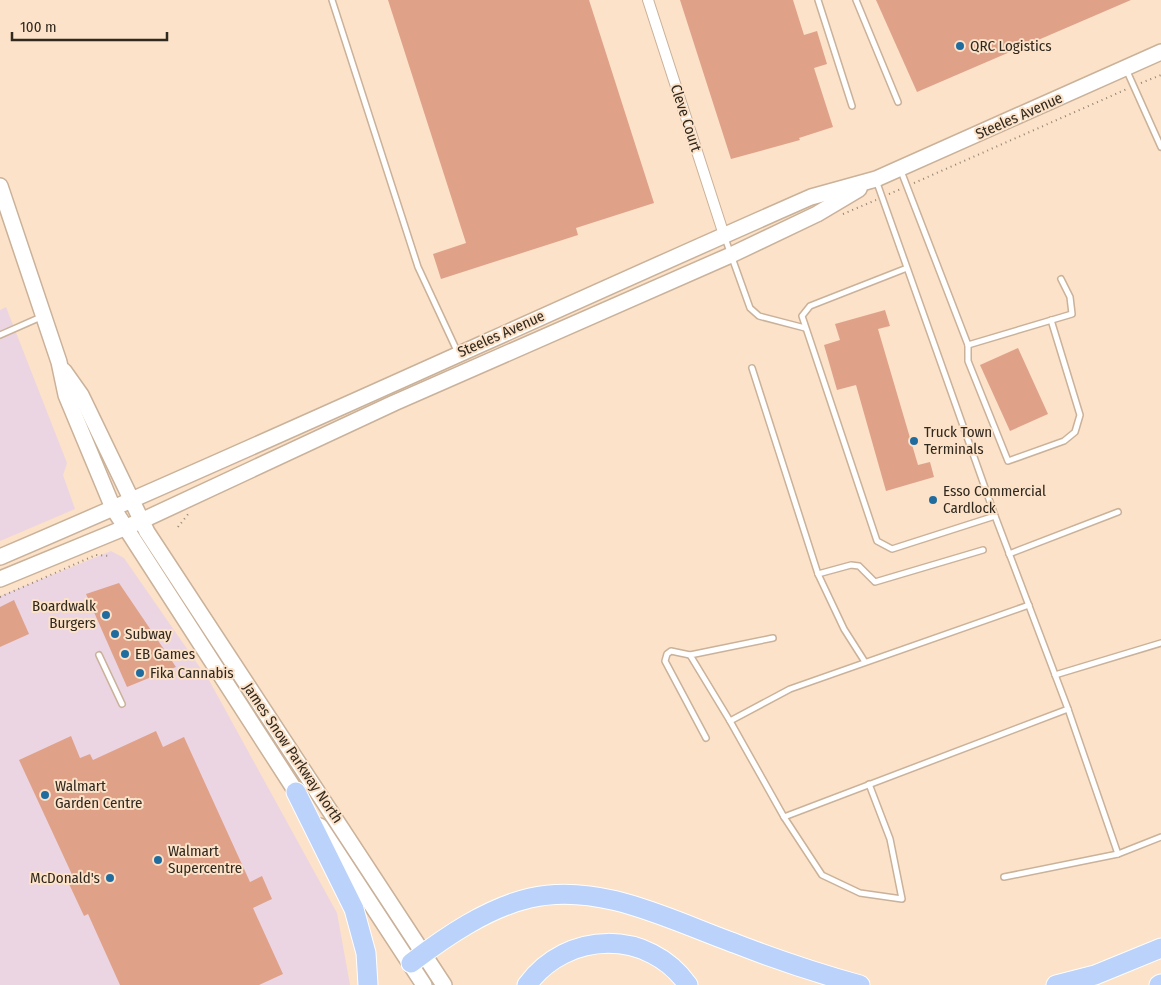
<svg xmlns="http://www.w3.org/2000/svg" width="1161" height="985" font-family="'Fira Sans Condensed',sans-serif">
  <rect width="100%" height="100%" fill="#fbe2c8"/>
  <g fill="#ecd5e2">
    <polygon points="6,307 67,463 63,475 75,509 0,541 0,310"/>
    <polygon points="111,551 124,558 210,682 337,913 350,985 0,985 0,596"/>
  </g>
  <g fill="#e0a189">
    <polygon points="388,0 589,0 654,203 576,228 578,235 441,279 433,254 466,243"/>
    <polygon points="680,0 793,0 804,35 817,31 827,64 814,68 833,127 799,138 800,140 731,159"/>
    <polygon points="876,0 1131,0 917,92"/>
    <polygon points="885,310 890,326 878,329 918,465 930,462 934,477 886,491 856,385 837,390 824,345 840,340 835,324"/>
    <polygon points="1018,348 1048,414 1010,431 980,365"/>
    <polygon points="119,583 176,667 127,687 86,594"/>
    <polygon points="14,600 29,634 0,647 0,607"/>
    <polygon points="156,731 163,747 184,737 250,882 262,876 272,899 253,908 283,974 259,985 120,985 88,914 84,916 69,884 75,881 19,760 71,736 80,758 90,754 93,760"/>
  </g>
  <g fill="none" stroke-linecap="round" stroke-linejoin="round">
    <defs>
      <g id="lane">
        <polyline points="332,0 418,267 458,353"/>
        <polyline points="818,0 852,106"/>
        <polyline points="856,0 898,102"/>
        <polyline points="1126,69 1161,147"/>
        <polyline points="901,171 968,345 1072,314 1070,297 1061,279"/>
        <polyline points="876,180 995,516 892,549 877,541 802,316 810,306 907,268"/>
        <polyline points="725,238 750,308 759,316 805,328"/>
        <polyline points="0,335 41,317"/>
        <polyline points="968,345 968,361 1008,461 1064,441 1075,432 1080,415 1051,320"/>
        <polyline points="752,368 818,574 844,629 865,662"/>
        <polyline points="995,516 1068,709 1118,854"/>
        <polyline points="1009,554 1118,512"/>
        <polyline points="818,574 851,565 859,566 875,582 983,550"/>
        <polyline points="773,638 690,655 730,721 790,689 1029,605"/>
        <polyline points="99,655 122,704"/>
        <polyline points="690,655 671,651 667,654 665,661 706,738"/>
        <polyline points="1055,675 1161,643"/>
        <polyline points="730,721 784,817 822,875 860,893 902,899 890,839 869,784"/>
        <polyline points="784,817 1068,709"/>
        <polyline points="1004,877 1118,854 1161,837"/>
      </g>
      <polyline id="street" points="648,0 724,235"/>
      <g id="secondary">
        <polyline points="0,186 59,362 66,395 113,508 302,801"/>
        <polyline points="64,371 81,395 147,532 444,985"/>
        <path d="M0,557C272,441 540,316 811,197L876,179L1161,52"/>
        <polyline points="0,579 141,521 394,403 731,255 817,214 859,189"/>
        <polyline points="320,826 424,985"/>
      </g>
      <g id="highway">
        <polyline points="296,792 354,909 366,953 368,985"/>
        <path d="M411,963C445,937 487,908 530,898C600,882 670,920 734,943C775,959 817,973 860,985"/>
        <path d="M527,985C567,930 649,929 688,985"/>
        <polyline points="1056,985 1095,975 1161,948"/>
        <polyline points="1159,985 1161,984"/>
      </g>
    </defs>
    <use href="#lane" stroke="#cab199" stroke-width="8"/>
    <use href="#street" stroke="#cab199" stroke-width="12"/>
    <use href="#secondary" stroke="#cab199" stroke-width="18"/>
    <use href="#highway" stroke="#fff" stroke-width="21"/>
    <g stroke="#928270" stroke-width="2" stroke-dasharray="1 4" stroke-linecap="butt">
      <polyline points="1141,83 1161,75"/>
      <polyline points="914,183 1127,89"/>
      <polyline points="889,194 901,189"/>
      <polyline points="843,214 876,200"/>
      <polyline points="178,527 189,513"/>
      <polyline points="0,597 96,555 111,556"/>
    </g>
    <use href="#lane" stroke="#fff" stroke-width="5"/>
    <use href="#street" stroke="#fff" stroke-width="10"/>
    <use href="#secondary" stroke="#fff" stroke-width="15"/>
    <use href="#highway" stroke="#bbd2fb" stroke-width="19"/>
  </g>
  <g fill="#216c9f" stroke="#fbe2c8" stroke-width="2">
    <circle cx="960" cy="46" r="5"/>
    <circle cx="914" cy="441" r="5"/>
    <circle cx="933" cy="500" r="5"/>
    <circle cx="106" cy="615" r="5"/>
    <circle cx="115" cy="634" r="5"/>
    <circle cx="125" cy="654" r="5"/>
    <circle cx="140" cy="673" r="5"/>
    <circle cx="45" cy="795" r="5"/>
    <circle cx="158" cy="860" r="5"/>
    <circle cx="110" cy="878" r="5"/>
  </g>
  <g text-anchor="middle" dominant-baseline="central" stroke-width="4" stroke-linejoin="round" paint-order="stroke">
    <g font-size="15" fill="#31281e" stroke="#fbe2c8" text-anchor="start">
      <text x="970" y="46">QRC Logistics</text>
      <text x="924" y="432">Truck Town<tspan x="924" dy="17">Terminals</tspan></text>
      <text x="943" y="491">Esso Commercial<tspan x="943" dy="17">Cardlock</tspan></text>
      <text x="96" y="606" text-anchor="end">Boardwalk<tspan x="96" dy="17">Burgers</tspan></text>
      <text x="125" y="634">Subway</text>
      <text x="135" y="654">EB Games</text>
      <text x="150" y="673">Fika Cannabis</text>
      <text x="55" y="786">Walmart<tspan x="55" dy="17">Garden Centre</tspan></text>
      <text x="168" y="851">Walmart<tspan x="168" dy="17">Supercentre</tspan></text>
      <text x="100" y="878" text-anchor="end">McDonald's</text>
    </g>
    <g font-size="15" fill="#31281e" stroke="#fbe2c8">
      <text transform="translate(1019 116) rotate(-24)">Steeles Avenue</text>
      <text transform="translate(686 118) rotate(72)">Cleve Court</text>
      <text transform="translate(501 334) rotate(-24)">Steeles Avenue</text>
      <text transform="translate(293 753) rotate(56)">James Snow Parkway North</text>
    </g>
  </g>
  <path d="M12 32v8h155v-8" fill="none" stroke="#31281e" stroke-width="2.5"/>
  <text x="20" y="32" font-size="15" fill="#31281e" stroke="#fbe2c8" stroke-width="4" paint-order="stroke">100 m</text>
</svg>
